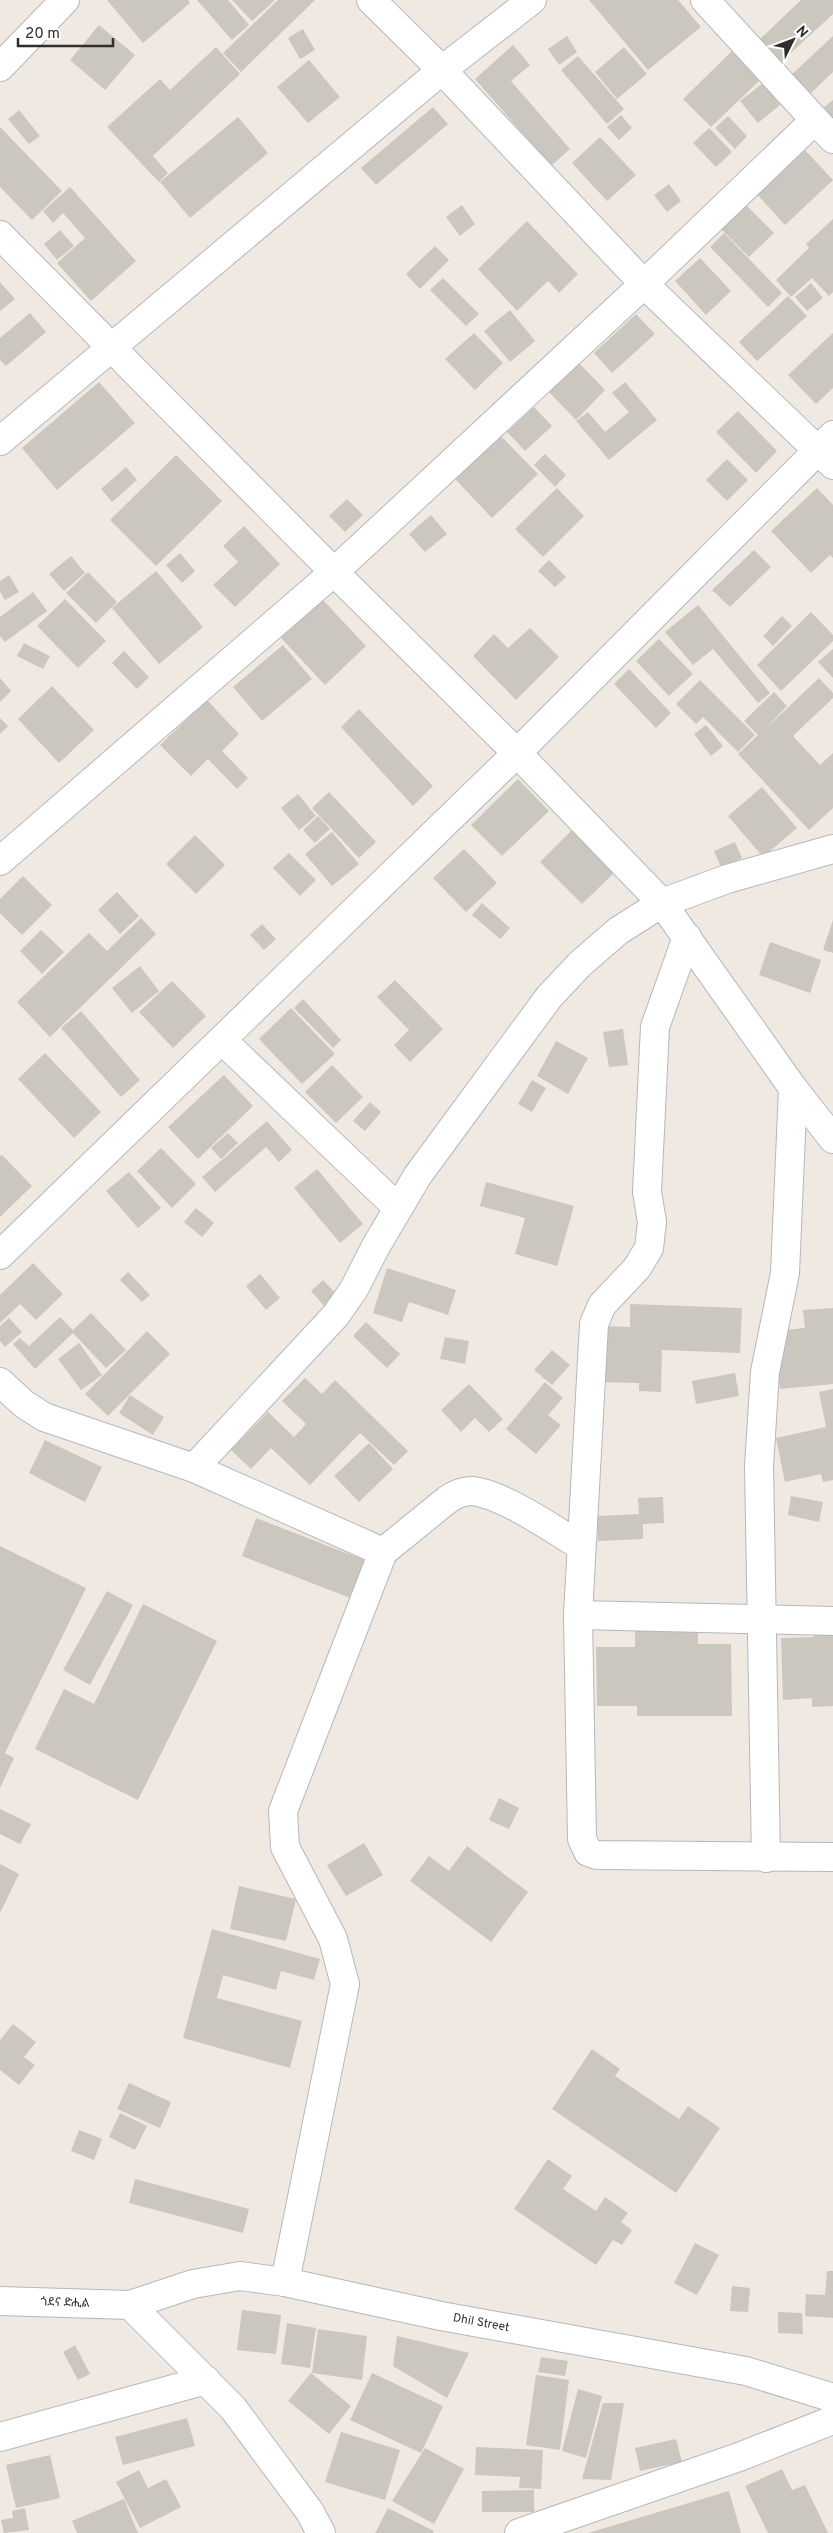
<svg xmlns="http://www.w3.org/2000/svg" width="833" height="2533" font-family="Overpass,'Noto Sans Ethiopic',sans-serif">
  <rect width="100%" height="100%" fill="#efe9e1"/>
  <g fill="#cbc7bf">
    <polygon points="107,0 188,0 190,3 143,43"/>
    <polygon points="197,0 228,0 249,25 232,40"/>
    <polygon points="232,0 275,0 252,21"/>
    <polygon points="278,0 315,0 241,72 223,53"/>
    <polygon points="589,0 678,0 701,27 648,70"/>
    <polygon points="801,0 833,0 833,14 780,63 758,41"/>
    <polygon points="99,25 135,55 105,90 70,60"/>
    <polygon points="303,29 315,50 300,59 288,38"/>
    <polygon points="567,36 577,52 559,65 548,49"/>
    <polygon points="833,36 833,72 808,96 790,76"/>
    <polygon points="513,45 530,65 511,81 570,149 551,166 475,79"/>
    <polygon points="216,47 240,74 153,156 168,173 159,182 107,127 160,79 170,90"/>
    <polygon points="624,47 647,74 617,99 595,72"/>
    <polygon points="732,51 760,80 711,127 683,99"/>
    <polygon points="578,56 624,109 607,124 561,70"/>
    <polygon points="309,60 340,97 308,123 277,87"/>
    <polygon points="763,83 780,105 758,123 740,101"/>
    <polygon points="833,100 833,130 819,111"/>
    <polygon points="433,107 448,124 376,185 361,168"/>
    <polygon points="19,110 40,136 29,144 8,119"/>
    <polygon points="621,115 632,128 619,140 607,127"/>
    <polygon points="728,116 747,136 735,149 715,128"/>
    <polygon points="238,117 268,153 190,218 160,182"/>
    <polygon points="0,127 62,191 32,220 0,187"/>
    <polygon points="709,128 732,152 716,167 693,143"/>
    <polygon points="600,137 636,175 607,201 572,163"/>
    <polygon points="803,148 833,180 785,225 755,192"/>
    <polygon points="669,184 681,201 667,212 654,195"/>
    <polygon points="70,187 136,261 91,301 57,263 85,238 63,213 53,223 43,211"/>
    <polygon points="743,202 774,233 749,257 718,226"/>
    <polygon points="462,205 475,224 460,236 446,217"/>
    <polygon points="833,219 833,292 829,296 812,278 791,297 776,280 809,248 806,244"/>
    <polygon points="527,221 578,274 559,293 548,281 517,311 478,269"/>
    <polygon points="60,230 74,246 57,260 44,244"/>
    <polygon points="724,233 782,293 768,307 710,247"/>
    <polygon points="435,246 449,260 420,289 406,274"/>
    <polygon points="700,258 731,291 706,315 675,281"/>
    <polygon points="443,278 479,314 466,326 430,290"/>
    <polygon points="0,282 15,299 0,311"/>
    <polygon points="811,283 823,298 807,311 795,297"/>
    <polygon points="788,296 807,316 757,361 739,342"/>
    <polygon points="510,310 535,341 510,362 484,331"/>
    <polygon points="30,313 46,332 6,366 0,360 0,338"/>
    <polygon points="636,314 655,334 612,373 594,353"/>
    <polygon points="474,333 503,363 475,390 445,359"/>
    <polygon points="833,333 833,388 816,404 788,375"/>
    <polygon points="579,363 605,390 576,420 549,392"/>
    <polygon points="99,382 135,423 57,490 22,448"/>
    <polygon points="625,382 657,420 609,460 576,421 588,412 605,432 629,412 612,393"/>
    <polygon points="534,407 552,426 525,451 507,432"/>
    <polygon points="738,411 777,451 756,473 716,432"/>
    <polygon points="500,435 538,474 492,518 455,479"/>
    <polygon points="545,454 566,475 555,487 534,465"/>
    <polygon points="176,455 222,501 156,566 110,520"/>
    <polygon points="727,459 748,480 727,501 706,480"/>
    <polygon points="126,467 137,480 112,502 101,489"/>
    <polygon points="557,488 584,516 543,557 515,529"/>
    <polygon points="817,488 833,505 833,558 830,555 811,573 771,531"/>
    <polygon points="347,499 363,515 345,532 329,516"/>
    <polygon points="431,515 447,534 425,552 409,534"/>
    <polygon points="244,526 280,564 235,607 213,585 238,562 223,546"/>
    <polygon points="754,550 771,567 730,607 712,590"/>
    <polygon points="180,553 195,571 182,583 166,565"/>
    <polygon points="71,556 85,573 64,591 49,574"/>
    <polygon points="549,560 566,577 555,587 538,571"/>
    <polygon points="156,571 203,627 159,664 112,608"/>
    <polygon points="88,572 117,602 96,623 66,593"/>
    <polygon points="9,575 19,592 5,600 0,592 0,581"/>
    <polygon points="33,592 47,611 5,642 0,636 0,617"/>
    <polygon points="65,599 106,641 78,668 37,626"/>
    <polygon points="323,600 366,646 325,685 281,638"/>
    <polygon points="698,605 770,693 758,703 713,649 693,665 665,632"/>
    <polygon points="811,612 833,635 833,641 781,691 757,665"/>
    <polygon points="782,616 792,626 773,646 763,636"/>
    <polygon points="530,628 559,657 516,700 473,656 494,634 508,648"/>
    <polygon points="659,639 693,674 669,696 636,661"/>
    <polygon points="24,643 50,656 43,669 17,656"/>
    <polygon points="283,645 312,679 262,721 233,687"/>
    <polygon points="833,649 833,678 818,662"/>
    <polygon points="124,651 149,677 137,689 112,663"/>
    <polygon points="629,669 671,713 656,728 614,684"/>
    <polygon points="0,678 11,691 0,702"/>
    <polygon points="819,678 833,693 833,698 793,736 820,765 833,753 833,808 809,830 738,754 758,735 744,721 774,692 787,706 764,730"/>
    <polygon points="700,680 755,735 738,752 703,717 696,724 676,704"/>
    <polygon points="52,686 94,730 59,763 18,719"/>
    <polygon points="207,700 239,734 222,751 248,778 237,789 208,759 191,776 160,745"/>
    <polygon points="359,709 433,786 413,806 341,727"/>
    <polygon points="0,718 8,726 0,734"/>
    <polygon points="706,725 723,746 711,756 694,734"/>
    <polygon points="518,779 549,811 502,856 471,825"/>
    <polygon points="762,787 797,828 763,857 728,816"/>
    <polygon points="329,792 376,842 359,858 312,808"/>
    <polygon points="298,794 316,816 299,830 281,808"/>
    <polygon points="318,816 330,829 315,843 303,830"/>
    <polygon points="572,830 614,873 582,904 540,862"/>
    <polygon points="332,832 359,864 332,886 305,854"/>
    <polygon points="195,835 225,865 196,894 166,864"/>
    <polygon points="735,842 742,858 721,867 714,851"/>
    <polygon points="464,849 497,883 466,912 433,878"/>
    <polygon points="289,853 316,880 300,896 273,868"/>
    <polygon points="23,876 52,905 22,935 0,913 0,899"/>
    <polygon points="117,892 139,916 120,934 98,910"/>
    <polygon points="482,903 510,928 500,939 472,915"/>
    <polygon points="141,918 156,934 50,1037 17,1002 89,933 107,951"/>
    <polygon points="833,920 833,953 823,950"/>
    <polygon points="262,924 276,939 264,950 250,935"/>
    <polygon points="41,930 64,952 42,974 20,951"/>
    <polygon points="770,942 821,960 810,993 759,975"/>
    <polygon points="140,966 159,991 132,1013 112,988"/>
    <polygon points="395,980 443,1029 410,1062 394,1045 409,1030 377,997"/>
    <polygon points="172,981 206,1016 173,1048 139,1012"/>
    <polygon points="303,999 341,1040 333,1048 294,1008"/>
    <polygon points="291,1008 335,1054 302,1084 259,1039"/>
    <polygon points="81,1011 140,1080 121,1097 61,1028"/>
    <polygon points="623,1029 628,1065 609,1067 603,1032"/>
    <polygon points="556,1041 588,1058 568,1094 537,1076"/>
    <polygon points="45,1053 101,1112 74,1138 18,1079"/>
    <polygon points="332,1065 363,1097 336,1123 305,1092"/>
    <polygon points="224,1075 253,1106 198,1159 168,1127"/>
    <polygon points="532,1080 546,1088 532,1112 518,1104"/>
    <polygon points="370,1102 381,1112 365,1131 353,1121"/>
    <polygon points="267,1121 292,1150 279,1162 266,1147 215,1192 202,1177"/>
    <polygon points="228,1133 238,1143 221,1159 211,1148"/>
    <polygon points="161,1148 196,1184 172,1208 137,1171"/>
    <polygon points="2,1155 32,1186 0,1217 0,1156"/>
    <polygon points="317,1169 363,1224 340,1243 294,1188"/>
    <polygon points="129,1172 161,1208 138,1228 106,1191"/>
    <polygon points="486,1182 574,1206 557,1266 515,1254 525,1218 480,1206"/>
    <polygon points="196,1208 214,1223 202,1237 184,1222"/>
    <polygon points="33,1263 63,1294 36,1320 20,1304 0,1323 0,1295"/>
    <polygon points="387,1268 456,1290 448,1315 409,1302 402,1322 373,1313"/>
    <polygon points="128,1272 150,1295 142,1302 120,1280"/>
    <polygon points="260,1274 280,1298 266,1310 246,1286"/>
    <polygon points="323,1280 339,1297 327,1309 311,1291"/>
    <polygon points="630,1304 742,1308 740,1353 662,1350 661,1392 639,1391 639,1383 597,1382 598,1326 630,1327"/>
    <polygon points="833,1308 833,1384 780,1389 774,1331 805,1328 803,1310"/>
    <polygon points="91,1313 126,1350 106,1368 73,1333 35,1369 13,1344 20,1338 29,1346 60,1317 73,1330"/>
    <polygon points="9,1318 22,1332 5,1347 0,1341 0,1326"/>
    <polygon points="366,1322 400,1354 387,1368 353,1336"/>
    <polygon points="147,1331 170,1354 108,1416 85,1394"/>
    <polygon points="445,1337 469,1341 465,1364 440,1359"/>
    <polygon points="79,1343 102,1375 81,1390 58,1359"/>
    <polygon points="552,1350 570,1365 552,1385 534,1370"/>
    <polygon points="735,1373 739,1396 696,1404 692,1381"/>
    <polygon points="305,1378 322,1394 335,1380 408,1451 394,1465 360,1433 310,1485 271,1448 251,1469 231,1450 268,1412 294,1437 306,1424 282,1401"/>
    <polygon points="545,1382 563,1398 548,1415 561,1425 536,1454 506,1429"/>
    <polygon points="469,1384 503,1419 489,1432 475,1418 461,1432 441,1410"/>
    <polygon points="833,1389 833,1480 823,1482 821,1474 785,1482 776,1438 826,1427 819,1392"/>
    <polygon points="130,1395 164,1417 153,1435 119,1413"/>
    <polygon points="45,1440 102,1467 85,1502 29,1473"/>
    <polygon points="369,1443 393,1469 359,1502 334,1476"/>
    <polygon points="791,1496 823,1502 819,1522 788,1515"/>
    <polygon points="663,1497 664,1523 643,1524 643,1539 598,1541 597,1516 639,1514 638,1498"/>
    <polygon points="256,1518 372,1563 358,1601 242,1556"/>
    <polygon points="0,1546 86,1588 5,1753 14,1758 0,1788"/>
    <polygon points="107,1591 133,1605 90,1685 63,1670"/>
    <polygon points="143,1604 217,1641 138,1800 35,1749 64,1689 94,1704"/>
    <polygon points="635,1628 698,1628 698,1644 731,1644 732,1716 637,1716 637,1706 597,1706 596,1647 635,1647"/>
    <polygon points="814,1633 833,1633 833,1706 812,1707 812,1698 783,1700 781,1638 814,1637"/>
    <polygon points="499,1798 519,1808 509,1829 489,1820"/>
    <polygon points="0,1809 31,1824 20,1844 0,1834"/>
    <polygon points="364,1843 383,1875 346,1896 327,1865"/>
    <polygon points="467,1846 528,1892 491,1942 410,1881 429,1856 449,1871"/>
    <polygon points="0,1864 19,1874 0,1913"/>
    <polygon points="239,1886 296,1899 286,1941 230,1929"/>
    <polygon points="212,1929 320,1959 314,1980 281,1971 276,1990 223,1975 217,1998 302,2021 290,2068 183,2038"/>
    <polygon points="13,2024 36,2042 24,2057 35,2065 19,2085 0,2070 0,2040"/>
    <polygon points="592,2049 620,2069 615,2076 679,2119 688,2106 720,2128 676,2193 552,2109"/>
    <polygon points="129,2083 171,2102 160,2128 117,2109"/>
    <polygon points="120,2113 147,2126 135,2150 109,2137"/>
    <polygon points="79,2130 102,2139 94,2160 71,2151"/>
    <polygon points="548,2159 572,2176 563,2189 596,2211 605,2197 628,2213 621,2222 632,2230 622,2245 613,2240 596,2265 514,2209"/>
    <polygon points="135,2179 249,2209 243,2233 129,2203"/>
    <polygon points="695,2243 719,2255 697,2295 674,2283"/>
    <polygon points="827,2271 833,2271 833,2318 805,2316 806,2294 825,2295"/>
    <polygon points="732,2286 750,2288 748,2312 730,2311"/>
    <polygon points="242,2310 281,2315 276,2354 237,2350"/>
    <polygon points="778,2312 802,2313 803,2334 778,2333"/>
    <polygon points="287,2323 316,2328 310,2368 281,2364"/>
    <polygon points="318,2329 367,2336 362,2380 312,2373"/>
    <polygon points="397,2336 469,2353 447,2398 393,2366"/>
    <polygon points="75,2345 90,2374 78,2380 63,2352"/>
    <polygon points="541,2357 568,2361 565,2376 538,2372"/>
    <polygon points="311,2373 351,2406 329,2434 288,2401"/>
    <polygon points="372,2373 443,2406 421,2453 350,2420"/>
    <polygon points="536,2375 569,2380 560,2450 526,2445"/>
    <polygon points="578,2389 602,2396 586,2458 562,2451"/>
    <polygon points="603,2403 624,2403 611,2480 582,2479"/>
    <polygon points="187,2418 195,2446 123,2465 115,2437"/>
    <polygon points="341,2432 400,2450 385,2500 325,2482"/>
    <polygon points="676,2439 682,2462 640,2471 635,2448"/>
    <polygon points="476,2447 543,2450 541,2489 519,2488 520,2477 475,2475"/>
    <polygon points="425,2448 464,2469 434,2524 392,2501"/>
    <polygon points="50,2455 60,2498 16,2508 6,2465"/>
    <polygon points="782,2469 792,2490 805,2485 828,2533 768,2533 745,2486"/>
    <polygon points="139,2470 148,2488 166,2479 181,2507 140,2528 116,2482"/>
    <polygon points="534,2490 534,2512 482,2512 482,2491"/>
    <polygon points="729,2491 741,2533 588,2533"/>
    <polygon points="124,2499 138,2533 77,2533 72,2521"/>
    <polygon points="25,2508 29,2530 4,2533 1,2520 13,2518 12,2511"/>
    <polygon points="388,2508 434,2531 433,2533 375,2533"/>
  </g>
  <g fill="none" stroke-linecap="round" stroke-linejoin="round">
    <defs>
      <g id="minor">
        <polyline points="371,0 442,70 644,284 833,465"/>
        <polyline points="705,0 815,120"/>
        <polyline points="0,67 65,0"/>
        <polyline points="0,235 334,572 517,753 662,903 793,1088 833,1139"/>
        <polyline points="0,861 334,572 644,284 815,120 833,139"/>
        <polyline points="687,937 655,1027 647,1192 652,1222 649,1248 637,1268 602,1305 594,1324 578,1615 582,1839 588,1852 597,1855 833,1857"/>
        <polyline points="222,1040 398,1208"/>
        <polyline points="0,1255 517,753 833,435"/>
        <polyline points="0,1382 24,1404 44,1417 194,1468 383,1552 283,1811 285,1847 333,1939 345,1984 285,2282"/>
        <polyline points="194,1468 336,1315 354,1289 376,1246 418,1175 549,997 580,964 618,931 662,903 727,879 833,849"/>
        <path d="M383,1552L447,1500C454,1495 463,1491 472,1491C503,1494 554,1530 581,1546"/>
        <polyline points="578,1615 833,1621"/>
        <polyline points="766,1858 759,1466 765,1372 785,1273 793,1088"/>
        <path id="s1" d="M0,2301L130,2305L193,2284L240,2276L285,2282L441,2316L746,2371L833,2398"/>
        <polyline points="130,2305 233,2408 310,2512 321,2533"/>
        <polyline points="0,2437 206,2380"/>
        <polyline points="519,2533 739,2457 833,2420"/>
      </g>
      <polyline id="tertiary" points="0,441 442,70 532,0"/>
    </defs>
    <use href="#minor" stroke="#b4b7c1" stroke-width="30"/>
    <use href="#tertiary" stroke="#b4b7c1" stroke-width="30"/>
    <use href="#minor" stroke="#fff" stroke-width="28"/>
    <use href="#tertiary" stroke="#fff" stroke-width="28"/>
  </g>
  <g text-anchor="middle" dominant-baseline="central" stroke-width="4" stroke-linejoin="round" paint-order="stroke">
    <g font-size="12" fill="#2e2e2e" stroke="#fff">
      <text transform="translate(65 2303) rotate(2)">ጎደና ድሒል</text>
      <text stroke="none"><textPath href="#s1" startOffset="490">Dhil Street</textPath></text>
    </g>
  </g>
  <g transform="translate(793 40) rotate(48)" stroke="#ffffff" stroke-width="4" paint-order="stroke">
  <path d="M0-4L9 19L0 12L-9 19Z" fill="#2e2e2e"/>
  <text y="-8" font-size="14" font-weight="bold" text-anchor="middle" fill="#2e2e2e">N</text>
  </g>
  <path d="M18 38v8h95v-8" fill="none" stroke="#2e2e2e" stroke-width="2.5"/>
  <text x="25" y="38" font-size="15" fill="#2e2e2e" stroke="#ffffff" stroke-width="4" paint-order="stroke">20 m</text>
</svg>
